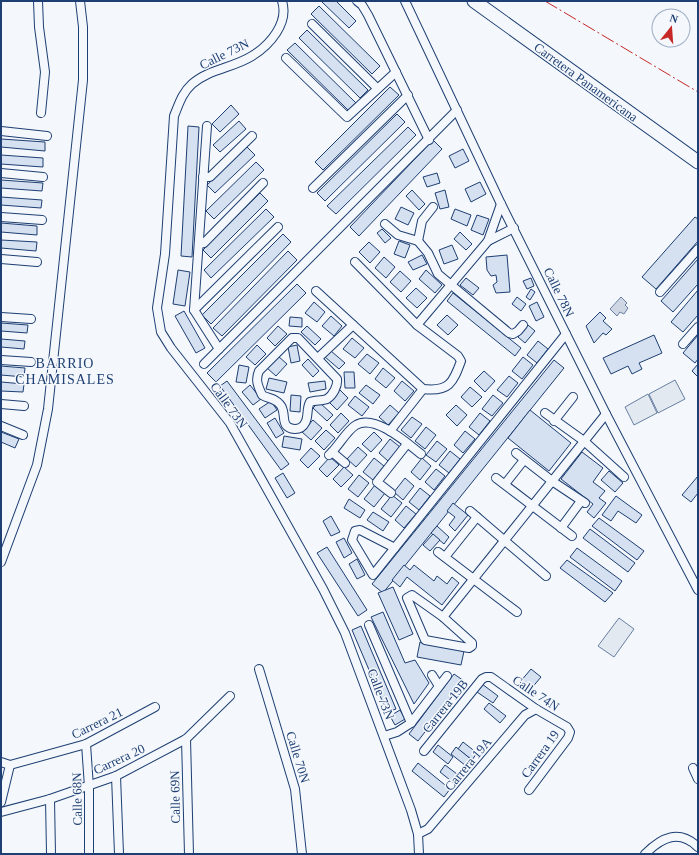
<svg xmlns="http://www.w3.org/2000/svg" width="699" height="855" font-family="Georgia,serif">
  <rect width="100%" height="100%" fill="#f4f7fb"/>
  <g fill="#e3e9f0" stroke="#687fa3">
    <polygon points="675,380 685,399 658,413 649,394"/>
    <polygon points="648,394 657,413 634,425 625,407"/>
    <polygon points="619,618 634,629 614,657 598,646"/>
  </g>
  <polygon fill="#cfd7e4" stroke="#687fa3" points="621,297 627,303 625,305 628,308 624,314 620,312 617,316 610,309"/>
  <g fill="#d5e0f0" stroke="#1d3f73">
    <polygon points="323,1 336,1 356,21 349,28 322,2"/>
    <polygon points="319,6 380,66 372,74 311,14"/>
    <polygon points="307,30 368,90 360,98 299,38"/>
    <polygon points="295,43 356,103 348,110 287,50"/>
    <polygon points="390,87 399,95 323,170 315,162"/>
    <polygon points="231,105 239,114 220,132 212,124"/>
    <polygon points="397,114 405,122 325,201 317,193"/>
    <polygon points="239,121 246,129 220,152 213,145"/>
    <polygon points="188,126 199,127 192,257 181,256"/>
    <polygon points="408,127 416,135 336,214 327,206"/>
    <polygon points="1,139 45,142 45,151 1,147"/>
    <polygon points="433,140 442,149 359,236 350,227"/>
    <polygon points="247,147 255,155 215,193 207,185"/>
    <polygon points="463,149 469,161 455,168 449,156"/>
    <polygon points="1,155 43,158 43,167 1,164"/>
    <polygon points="256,162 264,170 214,219 206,211"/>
    <polygon points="437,173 440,183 427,187 423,177"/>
    <polygon points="1,180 43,183 42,191 1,188"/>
    <polygon points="480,182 486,194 471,202 465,189"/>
    <polygon points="412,190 425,204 419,210 406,196"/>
    <polygon points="445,190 449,207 440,209 435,193"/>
    <polygon points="260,193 268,201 211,258 203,250"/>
    <polygon points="1,197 42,200 41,208 1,205"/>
    <polygon points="401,207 414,213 408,225 395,219"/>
    <polygon points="266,209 274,217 211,278 204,270"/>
    <polygon points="455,209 471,215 467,226 451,219"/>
    <polygon points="477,215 489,219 483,235 471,230"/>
    <polygon points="695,217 698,219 698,241 656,289 642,277"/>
    <polygon points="1,223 37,226 37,235 1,232"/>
    <polygon points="382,229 391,238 385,243 377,233"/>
    <polygon points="460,232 472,244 466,250 454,239"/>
    <polygon points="283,234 291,242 211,324 202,315"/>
    <polygon points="1,240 37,242 36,251 1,248"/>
    <polygon points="399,241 410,245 405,258 394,254"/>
    <polygon points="369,242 380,252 370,263 359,252"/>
    <polygon points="452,245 458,259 444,264 439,250"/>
    <polygon points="288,251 297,260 222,336 213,328"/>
    <polygon points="422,255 427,264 413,270 408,262"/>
    <polygon points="507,255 510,292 496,293 493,285 497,282 496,275 491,276 487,270 486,257"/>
    <polygon points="384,257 395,267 386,278 375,268"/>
    <polygon points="698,259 698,284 673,312 661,301"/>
    <polygon points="178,270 190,272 185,306 173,304"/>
    <polygon points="426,270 442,285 435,293 419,279"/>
    <polygon points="400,271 411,281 401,292 390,282"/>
    <polygon points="466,278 479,288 473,295 460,285"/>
    <polygon points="531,278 534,286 527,289 523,281"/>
    <polygon points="297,284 306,293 216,382 207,373"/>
    <polygon points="416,288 427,298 417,308 406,298"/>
    <polygon points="531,289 535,292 530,300 526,297"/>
    <polygon points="698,290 698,315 683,332 671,322"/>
    <polygon points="453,293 521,348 515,356 447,301"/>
    <polygon points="517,297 526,304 521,311 512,304"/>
    <polygon points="314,302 325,312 317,322 305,313"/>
    <polygon points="537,302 544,317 536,321 529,306"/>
    <polygon points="184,311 205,348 196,353 175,316"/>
    <polygon points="600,312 606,318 603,321 612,329 606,335 603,333 594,343 586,326"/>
    <polygon points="447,315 458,325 448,335 437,325"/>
    <polygon points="331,316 342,326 334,336 322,326"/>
    <polygon points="290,317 302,318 302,327 289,326"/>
    <polygon points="1,323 28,325 27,333 1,331"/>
    <polygon points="528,325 535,331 525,343 518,337"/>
    <polygon points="278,326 287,334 275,346 267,338"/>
    <polygon points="307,326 321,339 315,345 301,332"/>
    <polygon points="654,335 662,353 639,363 642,369 632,374 628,366 611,374 603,358"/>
    <polygon points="698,335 698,359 695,363 683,353"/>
    <polygon points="352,338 364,348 355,358 343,349"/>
    <polygon points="1,339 25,341 24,349 1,347"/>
    <polygon points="538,341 548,349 537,363 527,355"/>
    <polygon points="257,345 266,354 255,365 246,357"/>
    <polygon points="297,345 300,361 291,363 288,347"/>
    <polygon points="331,351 345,363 339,369 325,357"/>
    <polygon points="367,354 379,363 370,374 358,364"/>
    <polygon points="278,356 287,364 276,376 267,368"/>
    <polygon points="523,357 533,365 522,379 512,371"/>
    <polygon points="308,359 319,371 313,377 302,365"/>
    <polygon points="554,360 564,368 383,593 372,584"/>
    <polygon points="698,364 698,377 692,371"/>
    <polygon points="239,365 249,367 246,383 236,382"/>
    <polygon points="1,366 25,368 24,377 1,375"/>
    <polygon points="383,368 395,378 386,388 375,379"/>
    <polygon points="484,371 495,381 485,392 474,381"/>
    <polygon points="344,372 354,372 355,388 345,388"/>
    <polygon points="509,376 518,383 507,397 497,390"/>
    <polygon points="269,378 287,382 284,393 266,389"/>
    <polygon points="227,381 289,464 281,470 220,386"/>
    <polygon points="325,381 326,389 310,392 308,383"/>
    <polygon points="402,381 414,391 405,401 394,391"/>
    <polygon points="1,382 24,384 23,392 1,391"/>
    <polygon points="250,385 261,399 253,405 242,392"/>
    <polygon points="366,385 380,395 373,404 359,393"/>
    <polygon points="470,387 482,397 472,407 461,397"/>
    <polygon points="340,390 348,398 337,410 328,401"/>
    <polygon points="291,395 301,396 300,412 290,411"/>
    <polygon points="493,395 503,403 492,416 482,409"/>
    <polygon points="355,396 369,407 362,416 348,405"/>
    <polygon points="271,401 277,410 265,418 259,409"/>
    <polygon points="319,402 333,415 327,421 313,408"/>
    <polygon points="390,405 399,413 388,425 379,417"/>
    <polygon points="456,405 467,415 457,426 446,415"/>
    <polygon points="530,410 571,443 549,471 508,438"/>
    <polygon points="341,413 349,421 338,433 330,425"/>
    <polygon points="480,413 490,421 479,435 469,427"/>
    <polygon points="412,417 422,424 411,438 401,430"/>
    <polygon points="275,418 284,433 276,438 267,423"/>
    <polygon points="313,420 322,428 311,440 302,432"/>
    <polygon points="426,427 436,435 425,449 415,441"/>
    <polygon points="326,430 335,438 324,450 315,441"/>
    <polygon points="465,431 475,439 463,453 454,445"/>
    <polygon points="1,432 19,439 15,448 1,442"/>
    <polygon points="374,432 382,440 371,452 362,444"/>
    <polygon points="284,436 302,439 300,450 282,447"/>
    <polygon points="390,439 400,447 388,461 379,453"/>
    <polygon points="437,441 447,449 436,462 426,455"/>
    <polygon points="358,447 367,455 356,467 347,459"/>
    <polygon points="311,448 320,456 308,468 300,460"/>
    <polygon points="450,451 460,459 449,473 439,465"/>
    <polygon points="582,452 603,468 593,482 605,491 599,498 606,503 594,518 587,512 593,504 561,479"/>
    <polygon points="330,457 339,465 327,477 319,469"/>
    <polygon points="374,458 384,466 373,480 363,472"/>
    <polygon points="422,458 431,466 420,480 411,472"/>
    <polygon points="344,467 353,475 341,487 333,479"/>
    <polygon points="436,469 445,476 434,490 425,482"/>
    <polygon points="609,471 623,483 615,492 601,480"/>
    <polygon points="283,473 295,493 287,498 275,478"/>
    <polygon points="359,475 369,483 358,497 348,489"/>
    <polygon points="698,476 698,493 691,502 682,495"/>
    <polygon points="405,478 414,486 403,500 394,492"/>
    <polygon points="375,485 385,493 374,507 364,499"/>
    <polygon points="420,488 430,496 419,510 409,502"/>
    <polygon points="392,495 402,503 391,517 381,509"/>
    <polygon points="616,496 642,515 636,523 618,511 611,521 602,515"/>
    <polygon points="349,499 365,510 360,518 344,508"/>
    <polygon points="453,503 468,515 455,531 449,525 455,517 447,511"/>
    <polygon points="406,506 416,514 404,528 395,520"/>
    <polygon points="373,512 389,522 383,531 367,520"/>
    <polygon points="331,516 340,532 331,536 323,521"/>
    <polygon points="599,518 644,551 637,560 592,526"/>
    <polygon points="437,526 449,537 444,544 431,533"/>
    <polygon points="590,529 635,563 628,572 583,538"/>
    <polygon points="433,534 440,540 430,551 423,545"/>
    <polygon points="344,538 352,553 344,558 336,542"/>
    <polygon points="327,547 367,610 358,616 317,553"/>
    <polygon points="577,548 622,581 615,591 570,557"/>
    <polygon points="357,559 365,575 357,579 349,564"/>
    <polygon points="567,560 613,593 605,602 560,568"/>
    <polygon points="404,565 410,570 414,565 434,581 437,576 447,584 452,577 459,583 442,605 407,577 400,587 392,580"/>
    <polygon points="393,587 413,634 399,640 378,593"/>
    <polygon points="383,612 405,663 415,660 429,683 414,704 371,617"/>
    <polygon points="361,626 396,709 387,712 352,630"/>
    <polygon points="420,642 464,651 461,665 417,657"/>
    <polygon points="531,669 541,677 530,690 520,682"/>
    <polygon points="454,674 464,681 418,741 409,734"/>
    <polygon points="482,684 498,696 493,703 477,692"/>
    <polygon points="489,703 506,716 500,723 484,709"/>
    <polygon points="400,710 405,719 395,725 390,716"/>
    <polygon points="463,742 477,753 472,760 458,749"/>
    <polygon points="438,745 453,757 448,764 433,752"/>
    <polygon points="456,747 472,760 466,766 451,754"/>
    <polygon points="418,763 450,789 444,797 412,771"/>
    <polygon points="445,765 461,777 455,784 440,772"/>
  </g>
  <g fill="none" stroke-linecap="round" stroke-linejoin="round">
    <defs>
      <g id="minor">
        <polyline points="38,1 39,27 45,72 41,113"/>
        <path d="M282,1C289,23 270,45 252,56C233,68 209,69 192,84C182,93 179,104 174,116L165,254L157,308L161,332L171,348L230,423L323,589L345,633L411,810L418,834L419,854"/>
        <polyline points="357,1 362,5 368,15 429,140"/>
        <polyline points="405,1 501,204 606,414 698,590"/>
        <polyline points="312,24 377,88"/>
        <polyline points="286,58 347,117 396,72"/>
        <polyline points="207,126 194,310 219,349"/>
        <polyline points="1,131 47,136"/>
        <polyline points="1,173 43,177"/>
        <polyline points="203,177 210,177 252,136"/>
        <polyline points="313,188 408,95"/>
        <polyline points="1,217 42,220"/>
        <polyline points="385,224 398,235 418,241 428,253 438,274 509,333 513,334 518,331 523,325"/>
        <polyline points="418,241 422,221 433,207"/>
        <polyline points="488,241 514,228"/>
        <polyline points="199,244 204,243 263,183"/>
        <polyline points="1,259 37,262"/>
        <path d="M316,291L423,389C449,392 453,383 461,361L458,356L417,325L355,262"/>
        <polyline points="660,292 698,249"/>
        <polyline points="194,310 278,227"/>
        <polyline points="1,317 31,319"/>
        <polyline points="417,325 488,241 501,204"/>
        <path d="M292,338H298L337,379C338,386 333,395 327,399C322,401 315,400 310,402C306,409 309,417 305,423C303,427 300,429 295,429C280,428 286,416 282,408C282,406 278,402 276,401C272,398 267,398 262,395C258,386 255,380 259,371Z"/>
        <polyline points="683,344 698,327"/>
        <polyline points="318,358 353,325"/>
        <polyline points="1,360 31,362"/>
        <polyline points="204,364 457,110"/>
        <polyline points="1,404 24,406"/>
        <polyline points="545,413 584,441 624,477"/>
        <polyline points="554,421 573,397"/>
        <polyline points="1,426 23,435"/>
        <polyline points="390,431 423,389"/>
        <polyline points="332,452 345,463"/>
        <polyline points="516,453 552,481 585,503"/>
        <path d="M329,455C338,447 347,430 356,425C375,414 407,443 421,454"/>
        <polyline points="496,478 572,536"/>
        <polyline points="505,484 524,460"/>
        <polyline points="391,493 377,482 407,444"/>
        <polyline points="470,511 546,576"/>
        <polyline points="561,528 581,501"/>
        <polyline points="395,548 360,530 355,531 352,540 373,575 566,334"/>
        <polyline points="438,552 517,612"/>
        <polyline points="445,557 477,517"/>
        <polyline points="1,562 37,465 48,409 83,80 83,27 80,1"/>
        <polygon points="412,595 443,617 472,643 472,646 469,648 425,640 407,598"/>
        <polyline points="443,617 606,414"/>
        <polyline points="369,625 411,723"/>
        <polyline points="259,669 295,789 302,854"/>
        <polyline points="432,675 439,686"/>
        <polyline points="384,736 397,732 411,723 447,676"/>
        <polyline points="186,739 189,854"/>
        <polyline points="86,744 89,787 89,854"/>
        <polyline points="424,751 482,679 486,677 491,677 536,709 567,727 570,732 568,738 529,790"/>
        <polyline points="1,762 10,765 86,744 155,707"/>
        <polyline points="693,768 698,779"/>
        <polyline points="116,776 119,854"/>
        <polyline points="50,799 51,854"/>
        <polyline points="1,802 10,765"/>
        <polyline points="1,812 50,799 116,776 186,739 230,696"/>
        <polyline points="418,834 428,829 525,715 536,709"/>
        <path d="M645,854C662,837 679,829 698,847"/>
      </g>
      <polyline id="trunk" points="474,1 698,162"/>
    </defs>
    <use href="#minor" stroke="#1d3f73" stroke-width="10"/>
    <use href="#trunk" stroke="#1d3f73" stroke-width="15"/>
    <use href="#minor" stroke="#f4f7fb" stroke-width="8"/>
    <use href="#trunk" stroke="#f4f7fb" stroke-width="13"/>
    <polyline stroke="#c62828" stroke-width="1" stroke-dasharray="14 3 2 3" stroke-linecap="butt" points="545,1 698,92"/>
  </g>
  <g text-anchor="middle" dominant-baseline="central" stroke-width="3" stroke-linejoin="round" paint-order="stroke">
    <g font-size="13" fill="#1d3f73" stroke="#f4f7fb">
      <text transform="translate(224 54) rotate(-26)">Calle 73N</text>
      <text transform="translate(586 82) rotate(36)">Carretera Panamericana</text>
      <text transform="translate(559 292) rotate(64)">Calle 78N</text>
      <text transform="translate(229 405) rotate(54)">Calle 73N</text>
      <text transform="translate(536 693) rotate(34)">Calle 74N</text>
      <text transform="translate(381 694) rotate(69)">Calle 73N</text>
      <text transform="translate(445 706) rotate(-51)">Carrera 19B</text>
      <text transform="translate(97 723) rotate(-26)">Carrera 21</text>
      <text transform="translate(540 754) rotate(-54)">Carrera 19</text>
      <text transform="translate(298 757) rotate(73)">Calle 70N</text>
      <text transform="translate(119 759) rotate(-25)">Carrera 20</text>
      <text transform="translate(468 764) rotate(-50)">Carrera 19A</text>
      <text transform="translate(175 797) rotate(-91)">Calle 69N</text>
      <text transform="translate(77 799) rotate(-91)">Calle 68N</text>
    </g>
    <g font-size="14" letter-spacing="1" fill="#1d3f73" stroke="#f4f7fb">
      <text x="65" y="363">BARRIO<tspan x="65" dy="16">CHAMISALES</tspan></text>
    </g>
  </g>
  <rect width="699" height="855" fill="none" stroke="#1d3f73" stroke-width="4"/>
  <g transform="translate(671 28) rotate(17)"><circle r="19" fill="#f4f7fb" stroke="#9eadc5"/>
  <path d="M0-3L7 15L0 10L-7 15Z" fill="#c62828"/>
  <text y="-6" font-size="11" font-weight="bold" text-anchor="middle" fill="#1d3f73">N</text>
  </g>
</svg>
